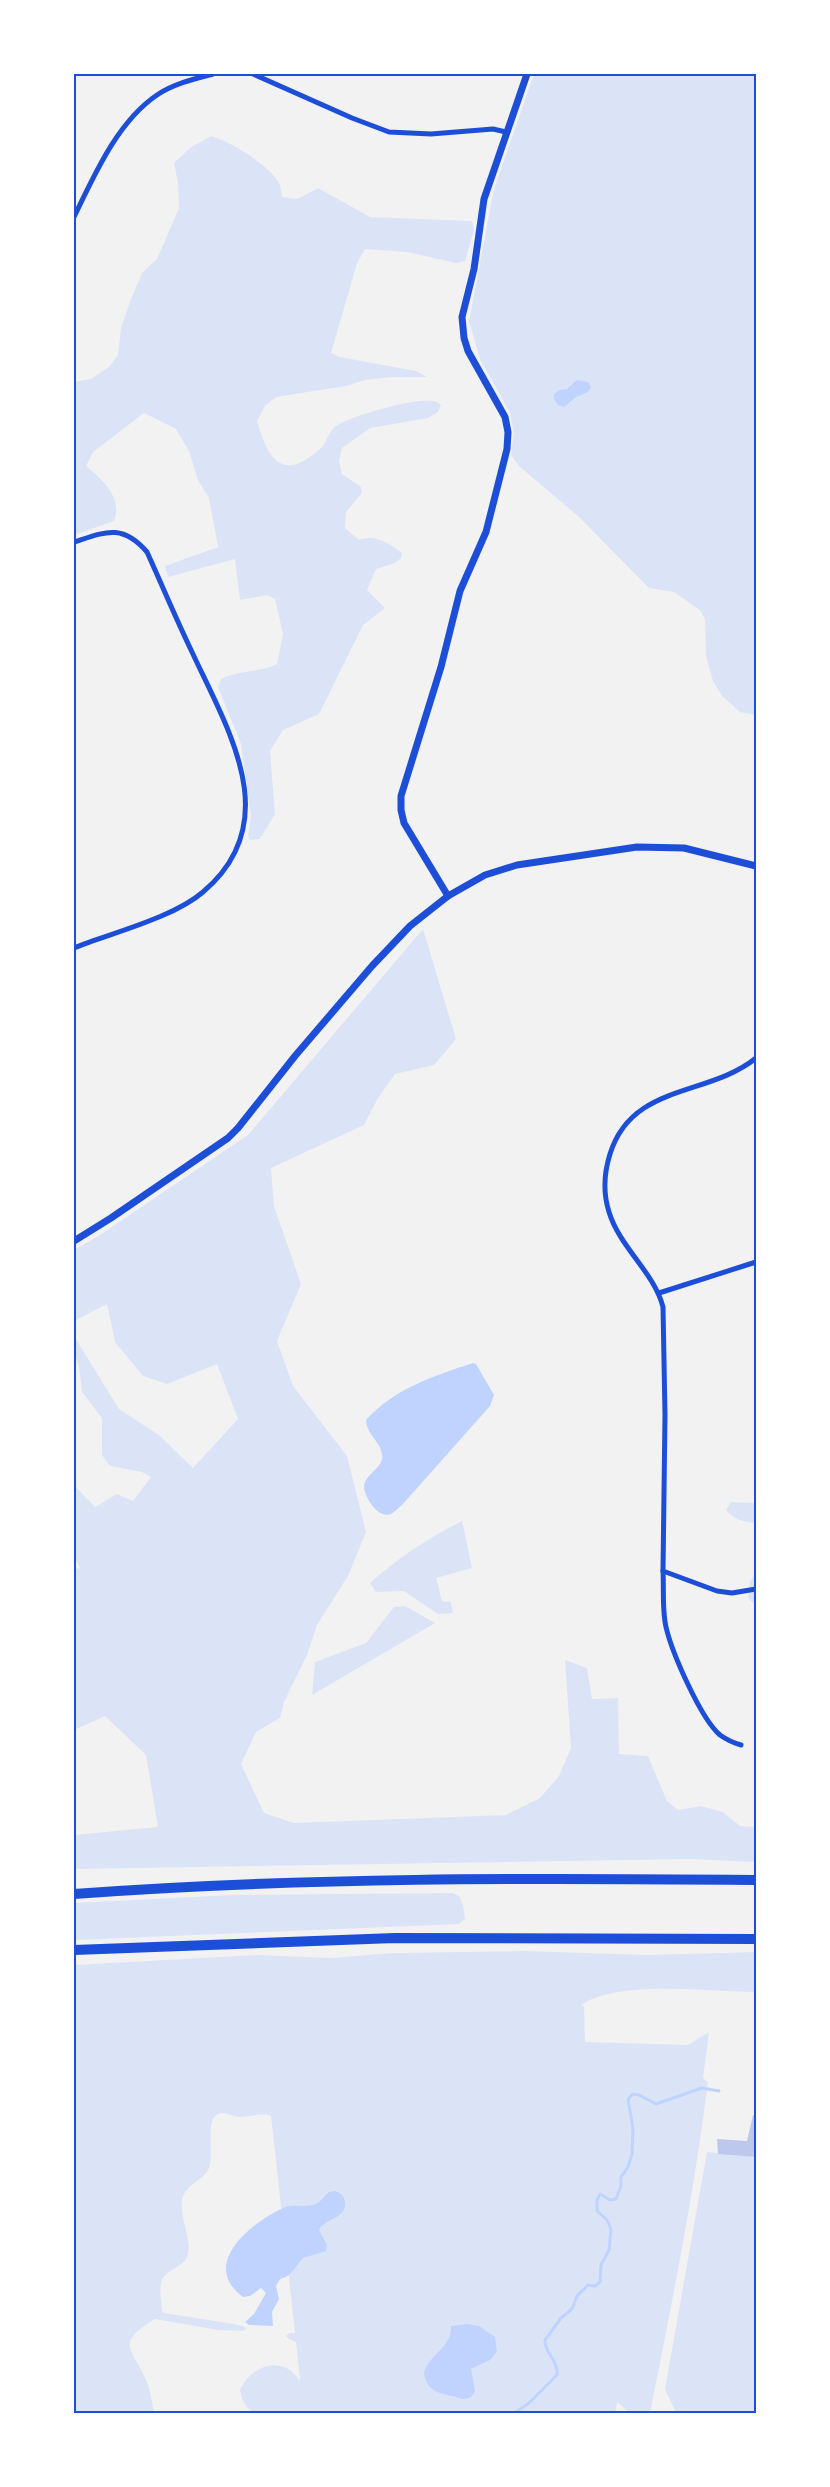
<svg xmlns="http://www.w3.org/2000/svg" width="830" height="2487" font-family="Figtree,sans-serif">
  <rect width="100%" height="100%" fill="#f2f2f2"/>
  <g fill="#dbe4f7">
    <polygon points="534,74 756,74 756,715 740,712 722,696 713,681 706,656 705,620 701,611 674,592 649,588 579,517 519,466 511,455 514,434 510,413 480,359 469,321 494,189"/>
    <path d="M211,136C230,141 269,165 279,183C281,187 281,192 282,197L297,199L318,188L370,217L472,221L474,230L465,261L456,263L407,252L365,249L357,263L331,353L340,357L416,371L427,377H391L365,380L346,386L276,397L265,406L257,421C268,460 283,483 321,448C327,442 328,432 336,426C350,416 417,397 433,401C437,401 438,403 441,405L438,412L428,418L370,428L342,448L339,461L342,474L361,487L362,493L346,512L345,528L359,540C376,534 388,543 402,553L401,558L395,563L376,569L367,590L385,608L363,625L319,714L283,730L270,751L275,814L260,839L250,840L248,835L251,816L241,744L218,687L221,679C239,670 259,673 277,664L283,634L275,599L267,595L240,600L235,559L168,577L165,566L218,547L209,498L198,480L189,451L176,429L144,413L93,452L86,466C103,480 123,498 114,521L74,535V382L91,379L109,367L118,355L121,328L131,299L142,273L157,259L179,208L178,183L174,163L190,148Z"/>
    <polygon points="423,929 456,1039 434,1065 395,1074 378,1098 364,1125 271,1168 274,1206 301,1284 277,1341 293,1386 347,1456 366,1532 348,1576 317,1625 307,1655 284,1702 280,1718 256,1732 241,1764 264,1813 294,1823 506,1815 540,1798 559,1776 571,1748 565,1660 587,1668 592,1699 618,1698 619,1754 648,1756 667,1801 678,1810 701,1806 723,1812 740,1826 756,1827 756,1862 689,1859 74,1869 74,1835 158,1827 146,1755 105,1716 74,1730 74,1569 80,1568 74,1555 74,1485 95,1507 117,1494 133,1501 151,1477 142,1472 110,1466 102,1455 102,1418 82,1392 79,1367 74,1351 74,1336 119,1409 159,1435 193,1468 238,1419 217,1364 167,1384 143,1376 115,1342 107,1304 74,1321 74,1250 100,1235 248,1135"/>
    <path d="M731,1502L756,1503V1523C744,1522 734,1520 726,1510Z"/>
    <path d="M462,1521L472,1568L436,1578L442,1601L451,1602L453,1613L438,1614L404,1591L376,1592L370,1583C398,1558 428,1538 462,1521Z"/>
    <polygon points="756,1571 756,1606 748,1598 750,1582"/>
    <polygon points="405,1606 435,1623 312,1695 315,1662 366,1643 394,1607"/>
    <polygon points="453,1893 459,1896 463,1905 465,1919 459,1924 74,1940 74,1903 232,1895"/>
    <path d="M526,1951L645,1955L756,1952V1992C710,1992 619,1979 581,2005L584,2006L585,2042L688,2045L709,2032L703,2078L708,2082C694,2193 672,2303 650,2413H630L617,2402L615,2414L254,2413C245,2407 242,2401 240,2390C247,2373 268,2359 286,2368C292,2370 296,2376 300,2380L296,2342L289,2339L286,2336L289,2333H295L271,2116C261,2112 251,2117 240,2117C234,2117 228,2113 222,2113C202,2114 216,2156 208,2170C201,2182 184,2185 182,2201C180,2219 192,2240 188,2254C185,2268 165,2268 161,2283C159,2291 162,2302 162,2311L164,2313L234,2324L243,2326L246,2329L243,2331L218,2330L155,2319C114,2344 132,2347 146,2380C151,2391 152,2403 154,2413L74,2414V1965L258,1955L330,1958L394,1953Z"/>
    <polygon points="707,2152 756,2157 756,2406 752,2413 676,2413 665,2389"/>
  </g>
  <g fill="#bfd3fe">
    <polygon points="577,380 588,382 591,387 588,392 576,397 564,407 558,405 554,399 554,394 560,390 567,389"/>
    <path d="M473,1363L476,1364L494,1395L490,1406L402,1505C399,1507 395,1512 391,1514C378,1519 364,1497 364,1486C366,1473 385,1467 382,1454C380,1441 367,1435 366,1420C395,1388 434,1376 473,1363Z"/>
    <path d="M335,2191C341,2193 344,2195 345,2202C347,2219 325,2218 319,2230L327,2245L326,2251L303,2258C295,2266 293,2276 280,2279L276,2286L279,2299L272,2312L273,2326L249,2325L245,2322L254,2314L266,2293L261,2288L250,2296L243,2297C199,2264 251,2223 283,2208C293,2203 310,2209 319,2202C322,2200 325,2195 329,2192Z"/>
    <path d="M467,2324L479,2326L495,2337L497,2351L490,2360L471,2369L475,2391L471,2397C463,2401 460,2398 452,2396C438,2393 426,2390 424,2373C429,2354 452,2348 451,2326Z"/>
  </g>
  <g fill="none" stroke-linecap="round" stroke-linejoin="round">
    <path stroke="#bfd3fe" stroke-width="3" d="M513,2414L529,2403L557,2375C559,2361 544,2353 545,2340L561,2318L572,2309L577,2296L588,2285L595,2286L600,2282L601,2265L609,2250L611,2229L607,2220L597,2211V2200L600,2194L610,2200L616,2199L621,2186V2177L628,2167L632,2154L633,2129L628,2099L633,2094L639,2095L656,2104L702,2088L719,2091"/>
  </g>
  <polygon fill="#bdc9ec" points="753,2115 756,2116 756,2157 718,2154 717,2139 747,2141"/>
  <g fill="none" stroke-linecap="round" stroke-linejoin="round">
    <g stroke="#1d4ed8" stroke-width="5">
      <polyline points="253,74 352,118 389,132 431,134 493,129 506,132"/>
      <path d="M74,217C94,176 117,122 157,95C173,84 194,79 213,74"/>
      <path d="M74,542C105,532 122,523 147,552C162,585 176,619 192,652C228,730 286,822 203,892C173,918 111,933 74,948"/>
      <path d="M756,1058C708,1097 632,1083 610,1154C604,1173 603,1193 609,1212C620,1248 654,1272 663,1307L665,1415L663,1571L717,1591L732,1593L756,1589"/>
      <polyline points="659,1293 756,1262"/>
      <path d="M663,1571C664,1589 662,1610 666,1627C672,1653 701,1719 720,1735C727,1740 734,1743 741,1745"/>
    </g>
    <g stroke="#1d4ed8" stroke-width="7">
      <polyline points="448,896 404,823 401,810 401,796 441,667 460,591 486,532 507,449 508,432 505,417 468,351 464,338 462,317 474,269 484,199 527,74"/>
      <polyline points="74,1241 111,1218 228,1138 238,1128 295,1056 372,966 410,926 448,896 485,875 517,865 637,847 684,848 756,866"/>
    </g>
    <g stroke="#1d4ed8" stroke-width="10">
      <path d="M74,1894C301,1877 529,1878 756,1880"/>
      <polyline points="74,1950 395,1938 756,1939"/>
    </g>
  </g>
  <rect width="830" height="2487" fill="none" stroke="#ffffff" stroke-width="150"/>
  <rect x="75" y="75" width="680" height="2337" fill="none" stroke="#1d4ed8" stroke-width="2"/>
</svg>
